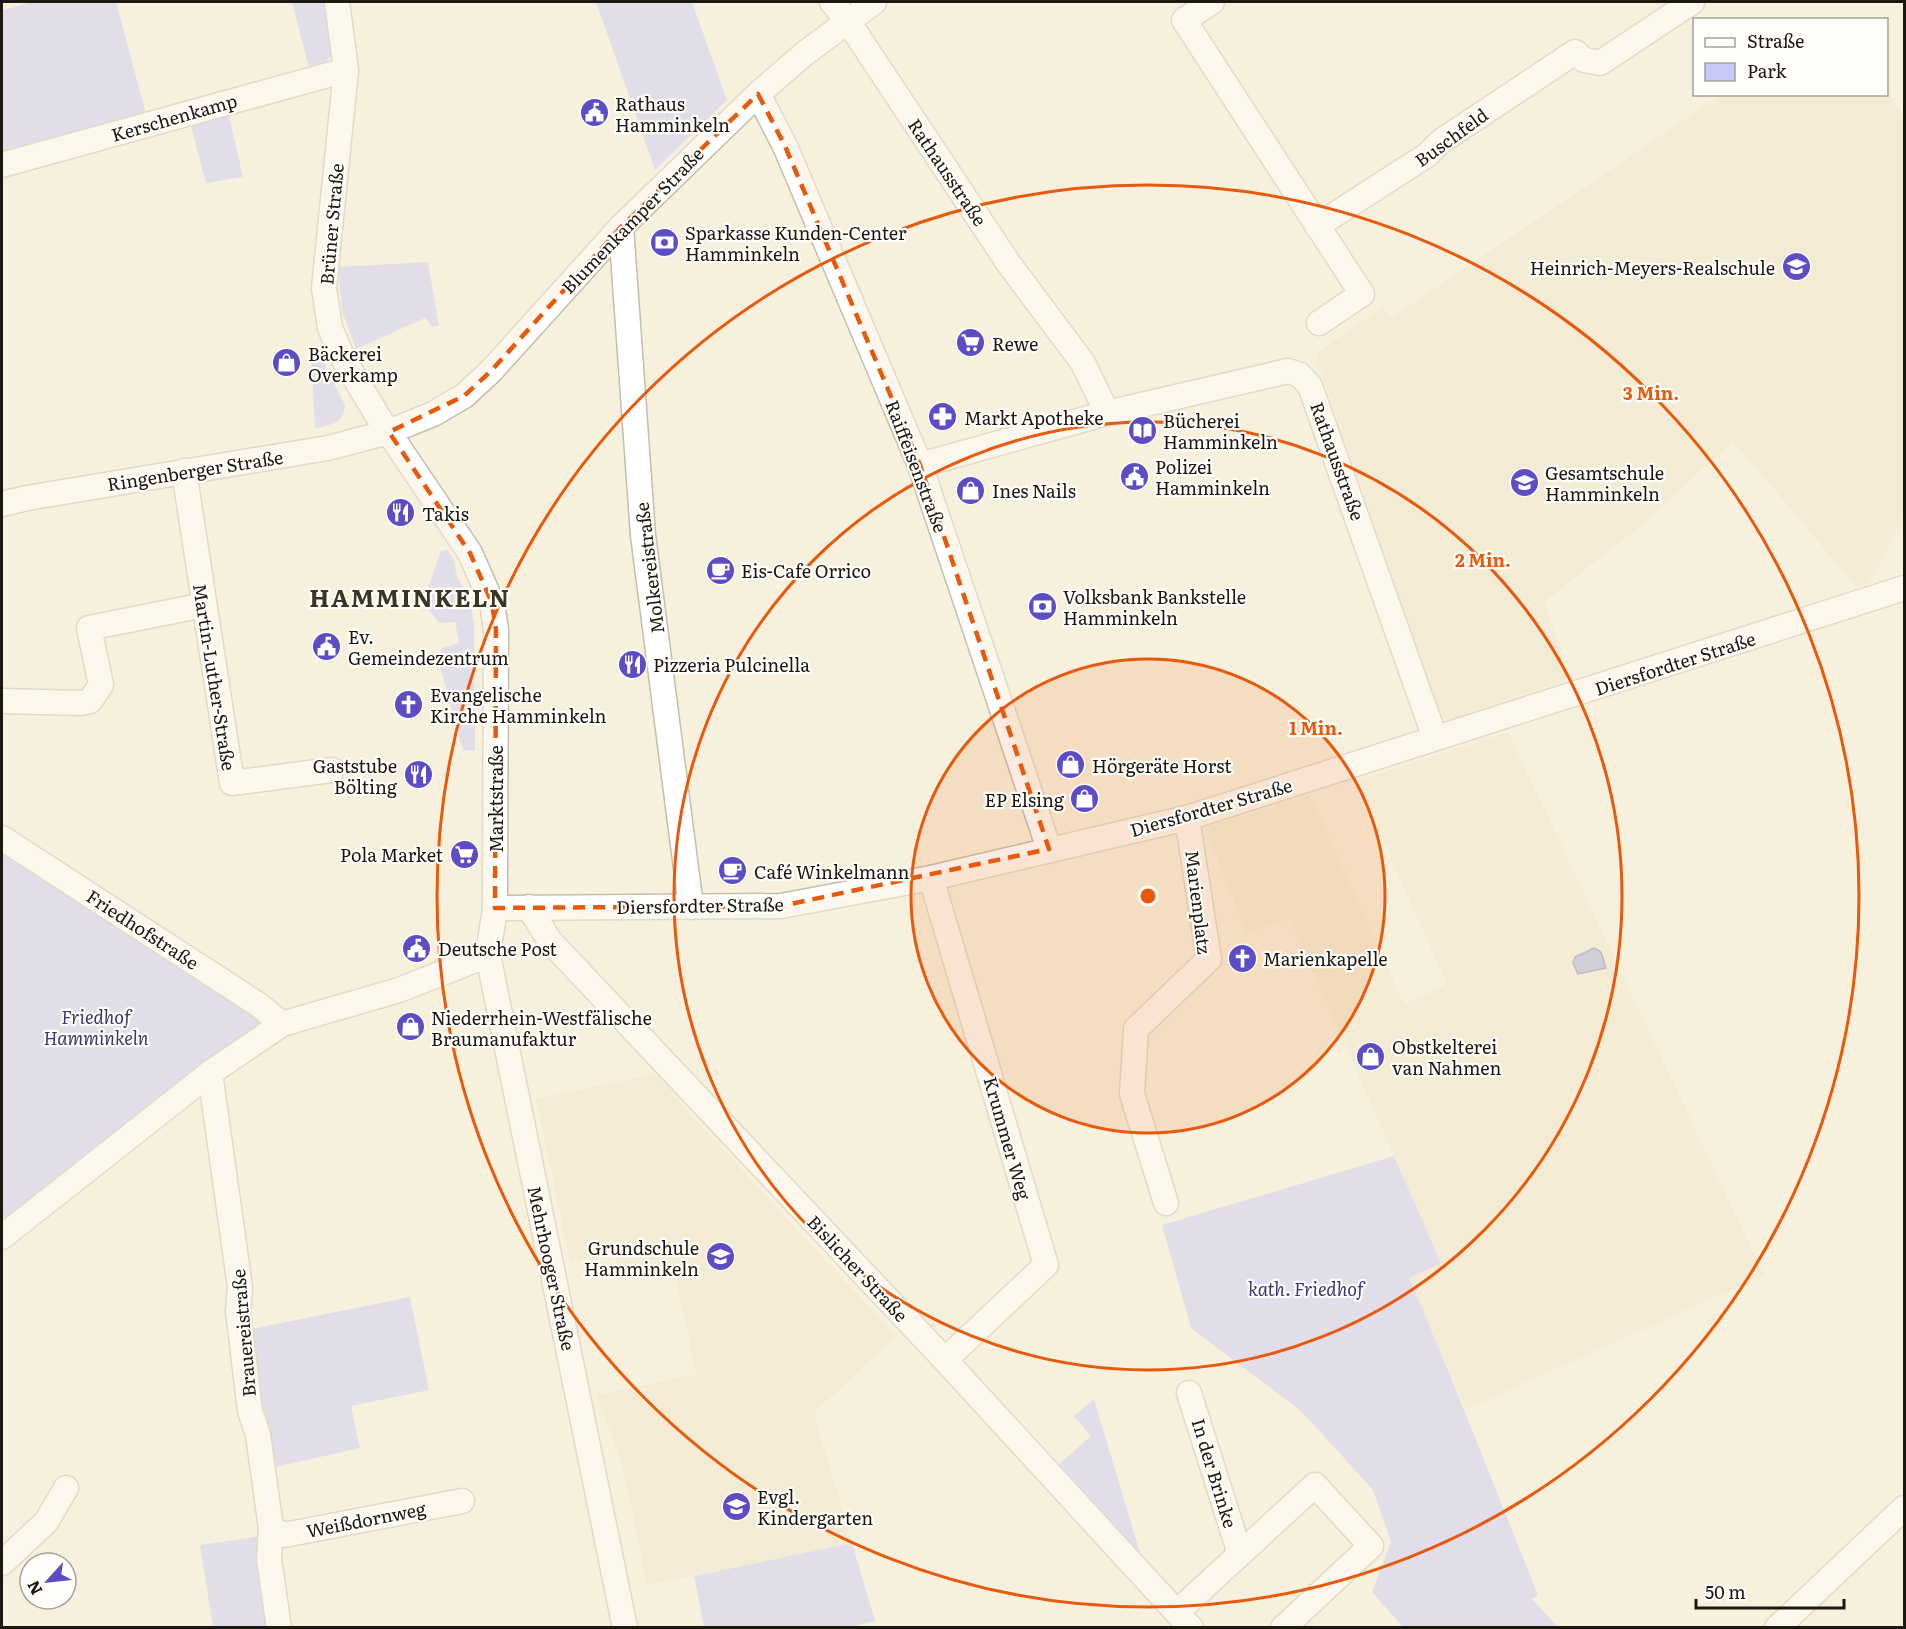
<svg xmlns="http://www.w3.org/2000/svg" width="1906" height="1629" font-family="Literata,serif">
  <rect width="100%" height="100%" fill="#f7f0dc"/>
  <g fill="#eee5c9">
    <polygon points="1887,91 1904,119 1904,515 1870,583 1857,587 1733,441 1643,524 1544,602 1571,679 1446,720 1439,713 1321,372 1315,362 1319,351 1383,307 1391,318 1721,95 1886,94"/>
    <polygon points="1508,732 1764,1275 1466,1409 1409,1278 1441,1263 1289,917 1247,934 1205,827 1310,795 1404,1004 1447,984 1356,781"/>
    <polygon points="658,1073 689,1113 896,1336 814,1413 852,1543 647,1585 623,1468 597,1395 696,1374 673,1263 620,1273 615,1252 570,1262 536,1099"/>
  </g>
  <g fill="#c6c8f8">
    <polygon points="32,2 116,2 146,114 2,156 2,10"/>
    <polygon points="292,2 324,2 331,54 327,61 309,68"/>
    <polygon points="596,2 692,2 727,100 655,170"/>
    <polygon points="228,112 243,177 206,183 190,123"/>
    <polygon points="428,262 439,325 433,327 425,318 356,349 342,311 338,267"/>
    <path d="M313,349L317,350L345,405C344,424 330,425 315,428L311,351Z"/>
    <polygon points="448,550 454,560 456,574 469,598 474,623 475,751 463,750 438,659 442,648 459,643 455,622 439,623 427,608 427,591 441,551"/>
    <polygon points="2,851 183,970 262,1018 262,1027 145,1108 2,1221"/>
    <path d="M1394,1156L1441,1263L1409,1278C1455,1383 1495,1489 1538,1595L1532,1599L1558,1627H1403L1372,1592L1391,1542L1373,1490L1302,1412L1191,1328L1162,1225Z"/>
    <polygon points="410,1297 429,1390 351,1406 360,1448 271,1468 252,1329"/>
    <polygon points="1094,1399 1140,1553 1124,1543 1057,1466 1091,1436 1074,1416"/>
    <polygon points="261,1536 273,1627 213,1627 200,1545"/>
    <polygon points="852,1543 875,1621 845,1628 704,1627 694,1576"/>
  </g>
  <polygon fill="#a4a5d5" stroke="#7b7b9a" stroke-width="1.5" points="1594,948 1601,952 1606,968 1578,974 1573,963 1575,957"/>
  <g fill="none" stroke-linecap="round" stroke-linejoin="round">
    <defs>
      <g id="minor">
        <polyline points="337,2 346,70 324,288 330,328 343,358 377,415 470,553 492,603 496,630 495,884 495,908 488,955 625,1628"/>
        <polyline points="832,2 847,20 1009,264 1083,363 1107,413"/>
        <polyline points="1212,2 1184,20 1362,294 1319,323"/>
        <polyline points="758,94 785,146 920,465 1049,849"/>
        <polyline points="2,165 346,70"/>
        <polyline points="1317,226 1427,155 1440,142 1575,52 1584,60 1600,63 1692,2"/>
        <polyline points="621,227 643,535 691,907"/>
        <polyline points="920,465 1107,413 1288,371 1300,375 1310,386 1435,738"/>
        <polyline points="184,471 232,783 332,770"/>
        <polyline points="2,504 27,498 328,448 389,432 433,414 464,396 491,371 621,227 758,94 804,54 874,2"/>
        <polyline points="2,701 81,703 90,701 101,685 89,628 204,605"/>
        <polyline points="2,838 259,1005 282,1024"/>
        <polyline points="931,878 1046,1265 945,1360"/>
        <polyline points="529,907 549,940 945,1360 1191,1628"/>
        <polyline points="495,908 781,906 931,878 1187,818 1904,588"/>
        <polyline points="210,1073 240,1287 238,1311 250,1411 258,1435 271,1528 269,1559 279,1628"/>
        <polyline points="1166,1203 1132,1094 1136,1029 1209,959 1187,818"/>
        <polyline points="2,1237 210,1073 282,1024 399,990 488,955"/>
        <polyline points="1189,1393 1240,1554"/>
        <polyline points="271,1528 284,1535 462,1501"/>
        <polyline points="2,1563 46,1522 66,1488"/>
        <polyline points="1177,1612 1315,1485 1371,1546 1283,1628"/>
        <polyline points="1777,1628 1904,1508"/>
      </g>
    </defs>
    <use href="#minor" stroke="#c5beab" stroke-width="27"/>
    <use href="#minor" stroke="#fff" stroke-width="24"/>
  </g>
  <path d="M0 0H1906V1629H0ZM758,94L785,146L920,465L1049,849L781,906L495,908L496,630L492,603L470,553L389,432L464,396L491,371L621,227Z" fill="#f7f0dc" fill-opacity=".55" fill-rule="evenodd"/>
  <path fill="none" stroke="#e8590c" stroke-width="4.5" stroke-dasharray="12 8" stroke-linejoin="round" d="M758,94L785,146L920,465L1049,849L781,906L495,908L496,630L492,603L470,553L389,432L464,396L491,371L621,227Z"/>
  <circle cx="1148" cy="896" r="237" fill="#e8590c" fill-opacity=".12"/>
  <g fill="none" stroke="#e8590c" stroke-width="3">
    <circle cx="1148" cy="896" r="237"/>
    <circle cx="1148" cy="896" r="474"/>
    <circle cx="1148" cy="896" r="711"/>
  </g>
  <defs>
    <symbol id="civic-disc" viewBox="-11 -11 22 22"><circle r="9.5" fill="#5c4dc5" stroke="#fffdf9"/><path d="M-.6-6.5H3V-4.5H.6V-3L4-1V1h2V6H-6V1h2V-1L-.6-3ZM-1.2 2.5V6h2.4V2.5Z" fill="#fff"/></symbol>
    <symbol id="bank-disc" viewBox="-11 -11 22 22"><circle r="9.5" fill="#5c4dc5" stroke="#fffdf9"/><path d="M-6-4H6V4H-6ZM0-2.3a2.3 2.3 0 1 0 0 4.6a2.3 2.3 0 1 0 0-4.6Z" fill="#fff"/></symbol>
    <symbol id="school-disc" viewBox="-11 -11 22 22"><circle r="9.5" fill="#5c4dc5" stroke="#fffdf9"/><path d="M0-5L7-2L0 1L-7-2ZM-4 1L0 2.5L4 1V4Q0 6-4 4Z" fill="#fff"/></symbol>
    <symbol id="supermarket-disc" viewBox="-11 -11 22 22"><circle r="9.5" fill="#5c4dc5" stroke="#fffdf9"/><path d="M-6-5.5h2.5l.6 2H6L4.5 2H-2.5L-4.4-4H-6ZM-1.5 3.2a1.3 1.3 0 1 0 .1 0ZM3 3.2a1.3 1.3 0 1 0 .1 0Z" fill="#fff"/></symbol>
    <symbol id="shop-disc" viewBox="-11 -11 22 22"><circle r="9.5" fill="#5c4dc5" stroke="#fffdf9"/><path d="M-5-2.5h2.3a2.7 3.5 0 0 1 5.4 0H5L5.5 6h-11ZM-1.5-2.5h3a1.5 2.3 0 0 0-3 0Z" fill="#fff"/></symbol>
    <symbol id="pharmacy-disc" viewBox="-11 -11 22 22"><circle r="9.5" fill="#5c4dc5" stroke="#fffdf9"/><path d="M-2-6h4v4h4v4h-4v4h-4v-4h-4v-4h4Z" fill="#fff"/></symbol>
    <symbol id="library-disc" viewBox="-11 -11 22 22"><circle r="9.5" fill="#5c4dc5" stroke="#fffdf9"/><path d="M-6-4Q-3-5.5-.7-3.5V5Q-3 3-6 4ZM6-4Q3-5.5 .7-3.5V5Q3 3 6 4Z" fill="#fff"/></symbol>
    <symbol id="restaurant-disc" viewBox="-11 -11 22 22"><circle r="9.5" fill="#5c4dc5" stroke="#fffdf9"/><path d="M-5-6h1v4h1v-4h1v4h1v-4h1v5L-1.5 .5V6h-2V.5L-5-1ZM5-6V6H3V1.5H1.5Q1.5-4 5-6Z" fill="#fff"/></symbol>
    <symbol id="cafe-disc" viewBox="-11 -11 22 22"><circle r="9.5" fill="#5c4dc5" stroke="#fffdf9"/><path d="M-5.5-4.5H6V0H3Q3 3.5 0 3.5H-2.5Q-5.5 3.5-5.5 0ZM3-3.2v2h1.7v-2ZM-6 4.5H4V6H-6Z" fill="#fff"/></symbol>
    <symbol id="church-disc" viewBox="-11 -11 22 22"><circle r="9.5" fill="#5c4dc5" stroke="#fffdf9"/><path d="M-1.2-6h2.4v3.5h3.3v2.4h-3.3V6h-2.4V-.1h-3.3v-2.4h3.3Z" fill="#fff"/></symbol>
  </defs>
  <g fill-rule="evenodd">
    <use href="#civic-disc" x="578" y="96" width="33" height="33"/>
    <use href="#bank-disc" x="648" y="226" width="33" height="33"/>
    <use href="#school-disc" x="1780" y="250" width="33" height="33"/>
    <use href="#supermarket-disc" x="954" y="326" width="33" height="33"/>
    <use href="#shop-disc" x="270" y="346" width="33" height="33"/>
    <use href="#pharmacy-disc" x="926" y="400" width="33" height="33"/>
    <use href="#library-disc" x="1126" y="414" width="33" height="33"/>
    <use href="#civic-disc" x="1118" y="460" width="33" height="33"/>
    <use href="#school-disc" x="1508" y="466" width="33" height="33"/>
    <use href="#shop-disc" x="954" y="474" width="33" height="33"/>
    <use href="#restaurant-disc" x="384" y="496" width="33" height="33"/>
    <use href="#cafe-disc" x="704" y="554" width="33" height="33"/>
    <use href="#bank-disc" x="1026" y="590" width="33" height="33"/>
    <use href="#civic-disc" x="310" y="630" width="33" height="33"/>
    <use href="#restaurant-disc" x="616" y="648" width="33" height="33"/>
    <use href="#church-disc" x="392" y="688" width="33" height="33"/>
    <use href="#shop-disc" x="1054" y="748" width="33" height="33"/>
    <use href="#restaurant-disc" x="402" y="758" width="33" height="33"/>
    <use href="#shop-disc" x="1068" y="782" width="33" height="33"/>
    <use href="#supermarket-disc" x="448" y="838" width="33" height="33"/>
    <use href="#cafe-disc" x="716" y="854" width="33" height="33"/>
    <use href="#civic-disc" x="400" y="932" width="33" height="33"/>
    <use href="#church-disc" x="1226" y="942" width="33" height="33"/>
    <use href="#shop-disc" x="394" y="1010" width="33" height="33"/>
    <use href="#shop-disc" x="1354" y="1040" width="33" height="33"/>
    <use href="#school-disc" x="704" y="1240" width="33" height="33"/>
    <use href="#school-disc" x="720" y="1490" width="33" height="33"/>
  </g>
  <g text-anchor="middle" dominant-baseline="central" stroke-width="4.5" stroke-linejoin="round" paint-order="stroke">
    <g font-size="18" fill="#1a1811" stroke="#fffdf9" text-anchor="start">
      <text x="615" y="103">Rathaus<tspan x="615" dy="21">Hamminkeln</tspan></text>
      <text x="685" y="232">Sparkasse Kunden-Center<tspan x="685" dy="21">Hamminkeln</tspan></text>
      <text x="1775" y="267" text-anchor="end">Heinrich-Meyers-Realschule</text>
      <text x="992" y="343">Rewe</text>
      <text x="308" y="353">Bäckerei<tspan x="308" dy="21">Overkamp</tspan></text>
      <text x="964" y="417">Markt Apotheke</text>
      <text x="1163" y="420">Bücherei<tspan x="1163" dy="21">Hamminkeln</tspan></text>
      <text x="1155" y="466">Polizei<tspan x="1155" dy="21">Hamminkeln</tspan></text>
      <text x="1545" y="472">Gesamtschule<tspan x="1545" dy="21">Hamminkeln</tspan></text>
      <text x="992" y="490">Ines Nails</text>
      <text x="422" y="513">Takis</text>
      <text x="741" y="570">Eis-Cafe Orrico</text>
      <text x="1063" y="596">Volksbank Bankstelle<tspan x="1063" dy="21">Hamminkeln</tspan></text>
      <text x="348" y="636">Ev.<tspan x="348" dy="21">Gemeindezentrum</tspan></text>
      <text x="653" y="664">Pizzeria Pulcinella</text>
      <text x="430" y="694">Evangelische<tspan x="430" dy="21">Kirche Hamminkeln</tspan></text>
      <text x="397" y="765" text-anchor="end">Gaststube<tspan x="397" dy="21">Bölting</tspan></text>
      <text x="1092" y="765">Hörgeräte Horst</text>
      <text x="1064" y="799" text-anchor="end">EP Elsing</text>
      <text x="443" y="854" text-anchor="end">Pola Market</text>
      <text x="754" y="871">Café Winkelmann</text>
      <text x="438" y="948">Deutsche Post</text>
      <text x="1263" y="958">Marienkapelle</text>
      <text x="431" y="1017">Niederrhein-Westfälische<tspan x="431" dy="21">Braumanufaktur</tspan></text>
      <text x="1392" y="1046">Obstkelterei<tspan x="1392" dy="21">van Nahmen</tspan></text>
      <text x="699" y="1247" text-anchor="end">Grundschule<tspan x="699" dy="21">Hamminkeln</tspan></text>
      <text x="757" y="1496">Evgl.<tspan x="757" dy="21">Kindergarten</tspan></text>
    </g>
    <g font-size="18" fill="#1a1811" stroke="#fffdf9">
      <text transform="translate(174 117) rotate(-16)">Kerschenkamp</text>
      <text transform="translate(1451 137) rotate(-36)">Buschfeld</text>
      <text transform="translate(948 172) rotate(56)">Rathausstraße</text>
      <text transform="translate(632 220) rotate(-46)">Blumenkamper Straße</text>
      <text transform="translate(331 224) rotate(-85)">Brüner Straße</text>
      <text transform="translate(1338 461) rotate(70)">Rathausstraße</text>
      <text transform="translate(917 466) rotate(69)">Raiffeisenstraße</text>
      <text transform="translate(195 470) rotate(-9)">Ringenberger Straße</text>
      <text transform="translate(649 568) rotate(-97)">Molkereistraße</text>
      <text transform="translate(1675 663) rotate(-18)">Diersfordter Straße</text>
      <text transform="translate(215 677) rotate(81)">Martin-Luther-Straße</text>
      <text transform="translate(495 799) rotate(-90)">Marktstraße</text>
      <text transform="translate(1211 807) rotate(-16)">Diersfordter Straße</text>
      <text transform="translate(1199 902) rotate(83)">Marienplatz</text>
      <text transform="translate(700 905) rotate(-1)">Diersfordter Straße</text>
      <text transform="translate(143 929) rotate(33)">Friedhofstraße</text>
      <text transform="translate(1008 1138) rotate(74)">Krummer Weg</text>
      <text transform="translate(552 1268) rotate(78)">Mehrhooger Straße</text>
      <text transform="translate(858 1268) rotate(47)">Bislicher Straße</text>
      <text transform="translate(243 1333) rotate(-95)">Brauereistraße</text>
      <text transform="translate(1215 1473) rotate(73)">In der Brinke</text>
      <text transform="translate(366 1519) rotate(-11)">Weißdornweg</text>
    </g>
    <g font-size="18" font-style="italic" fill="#3a3672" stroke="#fffdf9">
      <text x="96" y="1016">Friedhof<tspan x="96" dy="21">Hamminkeln</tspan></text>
      <text x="1306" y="1288">kath. Friedhof</text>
    </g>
    <g font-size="24" font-weight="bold" letter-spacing="1.5" fill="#3b3525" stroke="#fffdf9">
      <text x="410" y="596">HAMMINKELN</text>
    </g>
  </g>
  <circle cx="1148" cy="896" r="9" fill="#e8590c" stroke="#fffdf9" stroke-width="3"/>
  <g font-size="18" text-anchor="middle" font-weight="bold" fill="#e8590c" stroke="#fffdf9" stroke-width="4.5" stroke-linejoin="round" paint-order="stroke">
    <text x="1651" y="400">3 Min.</text>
    <text x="1483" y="567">2 Min.</text>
    <text x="1316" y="735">1 Min.</text>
  </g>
  <rect width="1906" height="1629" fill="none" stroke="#1a1811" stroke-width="6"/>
  <rect x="1693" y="18" width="195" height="78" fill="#fffdf9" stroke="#a3a19c" stroke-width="1.5"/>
  <rect x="1705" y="38" width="30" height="9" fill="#ffffff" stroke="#a3a19c" stroke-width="1.5"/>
  <text x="1747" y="48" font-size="18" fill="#1a1811">Straße</text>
  <rect x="1705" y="63" width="30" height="18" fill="#c6c8f8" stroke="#a3a19c" stroke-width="1.5"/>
  <text x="1747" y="78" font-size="18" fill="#1a1811">Park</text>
  <g transform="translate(48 1581) rotate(243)"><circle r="28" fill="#fffdf9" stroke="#a3a19c" stroke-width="1.5"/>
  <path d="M0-4.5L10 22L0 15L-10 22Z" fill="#5c4dc5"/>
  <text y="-9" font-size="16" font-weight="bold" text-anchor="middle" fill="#1a1811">N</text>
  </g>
  <path d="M1696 1599v9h148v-9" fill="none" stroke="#1a1811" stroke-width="3"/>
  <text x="1705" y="1599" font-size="18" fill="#1a1811" stroke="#fffdf9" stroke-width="4.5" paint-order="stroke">50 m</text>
</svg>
